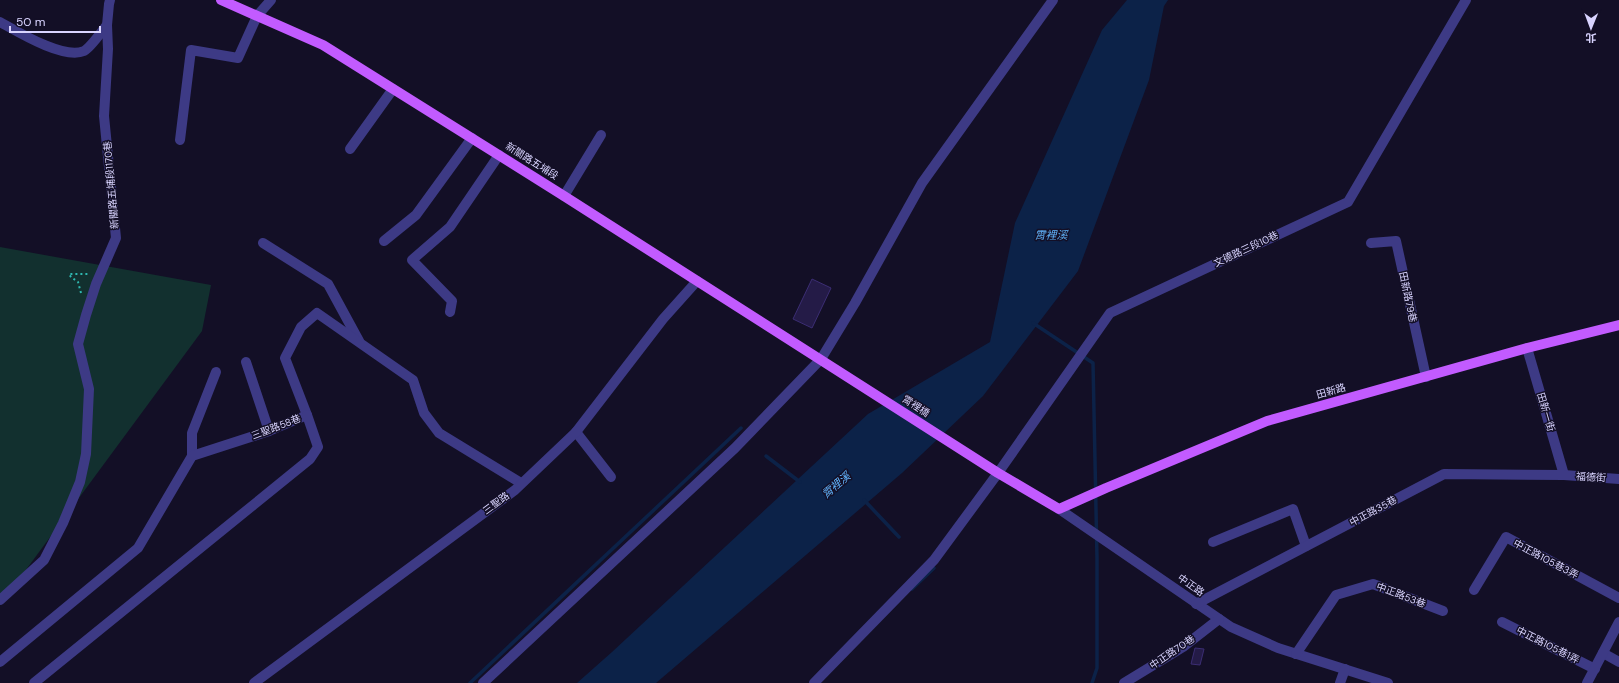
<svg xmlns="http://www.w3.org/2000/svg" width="1619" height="683" font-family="'DM Sans','Noto Sans TC',sans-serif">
  <rect width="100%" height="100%" fill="#130f26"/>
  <polygon fill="#12302f" points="0,247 211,285 202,331 0,605"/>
  <polygon fill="#0c2248" points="1127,0 1168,0 1164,6 1149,80 1078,271 983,396 902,473 656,683 577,683 612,652 868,414 990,342 1015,223 1102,30"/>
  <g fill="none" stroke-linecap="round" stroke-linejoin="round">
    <g stroke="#0c2248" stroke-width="3.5">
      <polyline points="1033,323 1093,363 1097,558 1097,668 1092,683"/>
      <polyline points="766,456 800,482"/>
      <polyline points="864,500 899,537"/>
      <polyline points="912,589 934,568"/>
      <polyline points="470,683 741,428"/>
    </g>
  </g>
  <g fill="#241b47" stroke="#3b2d73">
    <polygon points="812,279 831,288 812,328 793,319"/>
    <polygon points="1195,648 1204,649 1200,665 1191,664"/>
  </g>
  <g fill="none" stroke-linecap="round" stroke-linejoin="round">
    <polyline stroke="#2fb8b0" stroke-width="2" stroke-dasharray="2 3" stroke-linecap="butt" points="81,293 78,282 71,277 69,274 88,274"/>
    <g stroke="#3d3a85" stroke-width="10">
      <path d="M0,22C18,32 64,60 84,51C91,47 101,32 107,25"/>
      <polyline points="180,140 191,50 238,58 257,16 271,0"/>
      <polyline points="350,149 393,89"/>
      <polyline points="564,196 601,135"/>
      <polyline points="384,241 416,215 472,138"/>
      <polyline points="263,243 328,284 359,341"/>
      <polyline points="1371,243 1396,241 1426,377"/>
      <polyline points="450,312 452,301 412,260 450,227 499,155"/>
      <polyline points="1527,348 1564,475"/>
      <polyline points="246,362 269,431"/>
      <polyline points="576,432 611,477"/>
      <polyline points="192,456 192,433 216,372"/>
      <polyline points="1059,509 1231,627 1278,648 1388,683"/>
      <polyline points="1213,542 1293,509 1306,546"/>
      <polyline points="1474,590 1506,537 1619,598"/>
      <polyline points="0,600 44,560 63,523 80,482 86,454 89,389 78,344 86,315 96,284 116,238 104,116 108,49 107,25 109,4 110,0"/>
      <polyline points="1196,604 1444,474 1564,475 1619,479"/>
      <polyline points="1502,622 1595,669"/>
      <polyline points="1603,653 1619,662"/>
      <polyline points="1296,654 1336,595 1373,584 1443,611"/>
      <polyline points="0,662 138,548 192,456 269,431 307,415 285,358 301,327 317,313 413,380 424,413 439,433 521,483"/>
      <polyline points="34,683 310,459 318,447 307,415"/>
      <polyline points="254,683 515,490 576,432 663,319 697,281"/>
      <polyline points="483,683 735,448 821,359 855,303 922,183 1053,0"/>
      <polyline points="814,683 934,560 998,473 1110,313 1348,202 1466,0"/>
      <polyline points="1124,683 1183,647 1219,619"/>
      <polyline points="1340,683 1345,669"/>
      <polyline points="1587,683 1619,622"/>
    </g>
    <polyline stroke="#c25bff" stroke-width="10" points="221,0 323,45 564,196 998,473 1059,509 1106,488 1267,421 1527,348 1619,325"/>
  </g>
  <g text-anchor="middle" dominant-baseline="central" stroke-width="3" stroke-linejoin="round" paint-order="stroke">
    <g font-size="10" fill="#d9d4ff" stroke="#130f26">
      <text transform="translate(532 161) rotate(32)">新關路五埔段</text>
      <text transform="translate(111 185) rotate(-95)">新關路五埔段1170巷</text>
      <text transform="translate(1246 249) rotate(-25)">文德路三段10巷</text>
      <text transform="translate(1408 297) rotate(78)">田新路79巷</text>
      <text transform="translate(1331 391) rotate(-16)">田新路</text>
      <text transform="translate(916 406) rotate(33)">霄裡橋</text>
      <text transform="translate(1546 412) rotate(74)">田新一街</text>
      <text transform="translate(276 427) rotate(-21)">三聖路58巷</text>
      <text transform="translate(1591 477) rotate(4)">福德街</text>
      <text transform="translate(496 503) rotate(-36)">三聖路</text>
      <text transform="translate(1373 511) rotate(-28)">中正路35巷</text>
      <text transform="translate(1546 559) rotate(28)">中正路105巷3弄</text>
      <text transform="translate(1191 585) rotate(35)">中正路</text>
      <text transform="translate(1401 595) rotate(21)">中正路53巷</text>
      <text transform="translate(1548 645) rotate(27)">中正路105巷1弄</text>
      <text transform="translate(1172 652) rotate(-34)">中正路70巷</text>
    </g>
    <g font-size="11" font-style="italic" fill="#62b6ff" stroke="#130f26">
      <text x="1051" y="235">霄裡溪</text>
      <text transform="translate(836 485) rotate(-40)">霄裡溪</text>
    </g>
  </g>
  <g transform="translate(1591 28) rotate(181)" stroke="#130f26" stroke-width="3" paint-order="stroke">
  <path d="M0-3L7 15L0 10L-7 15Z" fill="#d9d4ff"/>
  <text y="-6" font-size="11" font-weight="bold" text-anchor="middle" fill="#d9d4ff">北</text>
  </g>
  <path d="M10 26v6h90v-6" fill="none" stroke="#d9d4ff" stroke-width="2"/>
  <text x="16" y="26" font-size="12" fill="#d9d4ff" stroke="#130f26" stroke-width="3" paint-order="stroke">50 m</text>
</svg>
